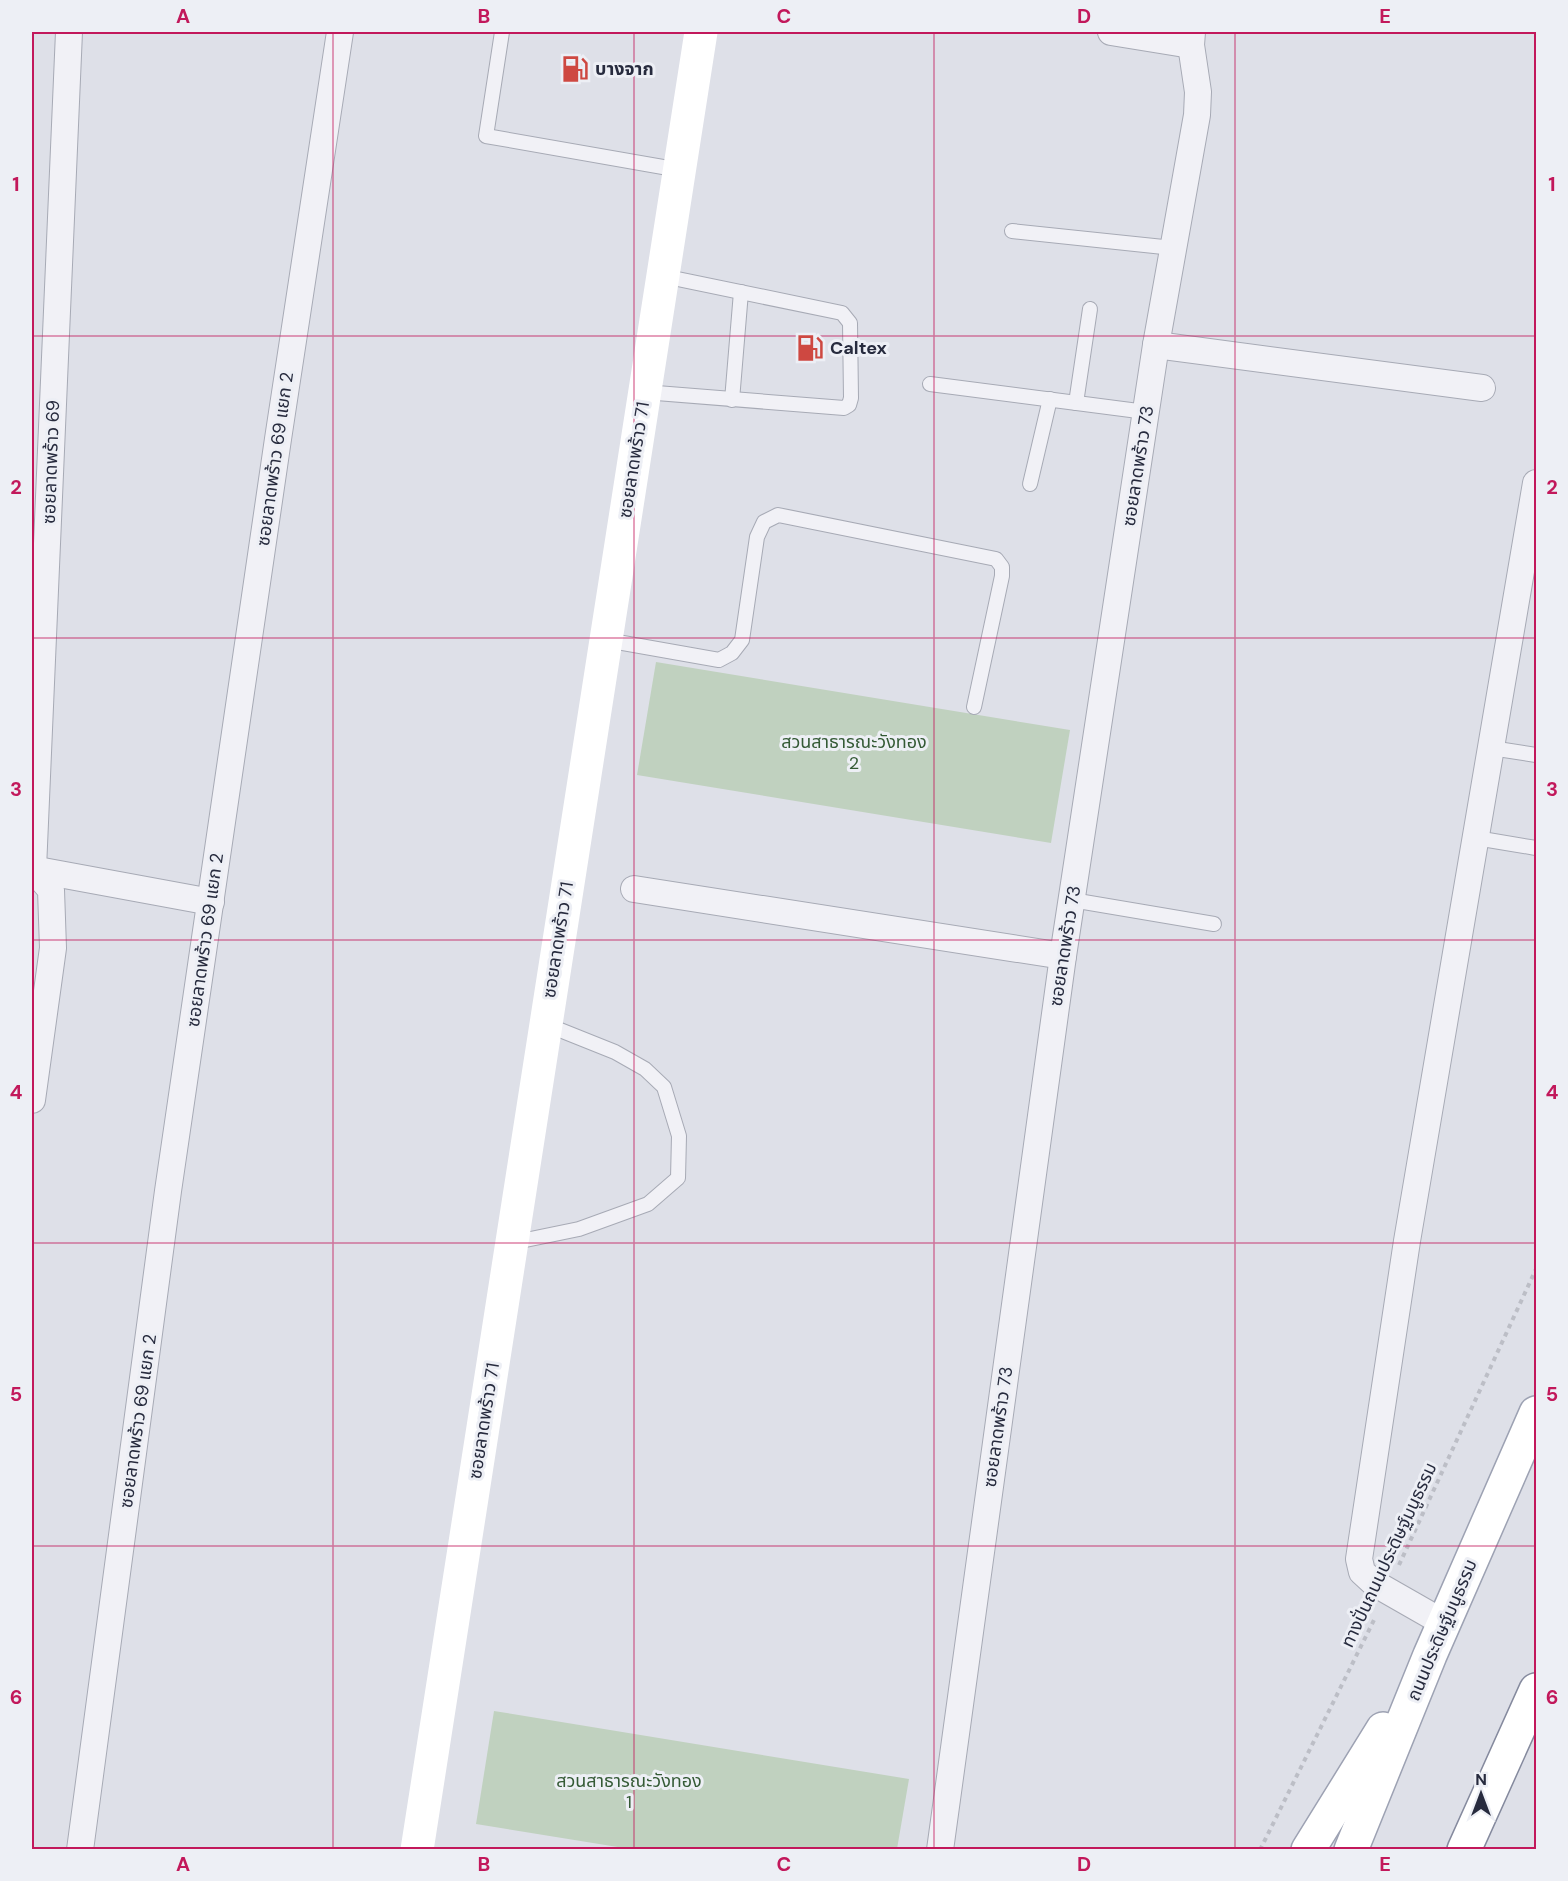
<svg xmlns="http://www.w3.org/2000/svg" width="1568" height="1881" font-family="'DM Sans','Noto Sans Thai',sans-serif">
  <rect width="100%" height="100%" fill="#dee0e8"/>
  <g fill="#c0d1bf">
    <polygon points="656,662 1070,730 1051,843 637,775"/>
    <polygon points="494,1711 909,1779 897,1849 630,1849 476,1824"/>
  </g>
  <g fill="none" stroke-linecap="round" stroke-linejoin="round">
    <defs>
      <g id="lane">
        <polyline points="502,32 486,136 680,170"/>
        <polyline points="1012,231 1173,248"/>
        <polyline points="930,384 1146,412"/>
        <polyline points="644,392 844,408 849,405 851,398 850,323 842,313 663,276"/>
        <polyline points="732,400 741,292"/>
        <polyline points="1076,403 1090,309"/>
        <polyline points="1030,484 1050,399"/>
        <polyline points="606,640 719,660 732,653 742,640 757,537 764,522 778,515 996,559 1002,567 1002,576 974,707"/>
        <polyline points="1491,748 1536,755"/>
        <polyline points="1476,838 1536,848"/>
        <polyline points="1072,900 1214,924"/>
        <polyline points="511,1243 579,1229 648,1204 678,1178 679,1136 664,1087 645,1069 615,1052 545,1024"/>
      </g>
      <g id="street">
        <polyline points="1111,32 1191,45"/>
        <polyline points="1156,345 1482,388"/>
        <polyline points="32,869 211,902"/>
        <polyline points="634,889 1063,956"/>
        <polyline points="32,1100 53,948 51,890 33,869 69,32"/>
        <polyline points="1444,1623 1374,1583 1362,1572 1359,1559 1407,1241 1536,483"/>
        <polyline points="80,1850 168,1191 278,439 340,32"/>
        <polyline points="940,1850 1063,956 1156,345 1197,115 1198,92 1191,45 1192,32"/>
      </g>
      <g id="primary">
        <polyline points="1308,1850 1383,1729"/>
        <polyline points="1351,1850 1430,1655 1536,1413"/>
      </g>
      <polyline id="highway" points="1464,1850 1536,1690"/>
    </defs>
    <use href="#lane" stroke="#a7aab5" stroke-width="16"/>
    <use href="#street" stroke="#a7aab5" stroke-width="28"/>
    <use href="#primary" stroke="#9da2b3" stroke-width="36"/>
    <use href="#highway" stroke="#858a9e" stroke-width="36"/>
    <g stroke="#bcbec6" stroke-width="4" stroke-dasharray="4.5 4.5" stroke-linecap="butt">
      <polyline points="1399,1565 1536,1269"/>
      <polyline points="1260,1850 1375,1618"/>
    </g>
    <use href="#lane" stroke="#f1f1f6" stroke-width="14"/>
    <use href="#street" stroke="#f1f1f6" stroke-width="26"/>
    <polyline stroke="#fff" stroke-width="33" points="417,1850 701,32"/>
    <use href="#primary" stroke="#fff" stroke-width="33"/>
    <use href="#highway" stroke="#fff" stroke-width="33"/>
  </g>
  <path fill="none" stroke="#c2185b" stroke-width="1.5" stroke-opacity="0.55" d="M333,32V1850M634,32V1850M934,32V1850M1235,32V1850M32,336H1536M32,638H1536M32,940H1536M32,1243H1536M32,1546H1536"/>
  <defs>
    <symbol id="fuel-bare" viewBox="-9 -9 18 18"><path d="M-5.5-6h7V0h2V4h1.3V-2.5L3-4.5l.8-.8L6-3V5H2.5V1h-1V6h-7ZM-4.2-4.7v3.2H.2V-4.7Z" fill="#ce4841" stroke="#edeff5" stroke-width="2.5" paint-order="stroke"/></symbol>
  </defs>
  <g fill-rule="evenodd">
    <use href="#fuel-bare" x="556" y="50" width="38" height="38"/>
    <use href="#fuel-bare" x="791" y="329" width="38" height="38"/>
  </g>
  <g text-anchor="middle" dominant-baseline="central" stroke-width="6" stroke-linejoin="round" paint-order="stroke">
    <g font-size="18" font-weight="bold" fill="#272b3e" stroke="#edeff5" text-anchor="start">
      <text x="595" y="69">บางจาก</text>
      <text x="830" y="348">Caltex</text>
    </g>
    <g font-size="18" fill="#272b3e" stroke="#edeff5">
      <text transform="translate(275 459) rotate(-82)">ซอยลาดพร้าว 69 แยก 2</text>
      <text transform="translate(634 460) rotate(-81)">ซอยลาดพร้าว 71</text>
      <text transform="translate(51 462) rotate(-88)">ซอยลาดพร้าว 69</text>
      <text transform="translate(1138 466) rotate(-81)">ซอยลาดพร้าว 73</text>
      <text transform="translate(205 940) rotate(-82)">ซอยลาดพร้าว 69 แยก 2</text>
      <text transform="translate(558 940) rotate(-81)">ซอยลาดพร้าว 71</text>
      <text transform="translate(1065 946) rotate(-81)">ซอยลาดพร้าว 73</text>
      <text transform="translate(138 1421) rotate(-82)">ซอยลาดพร้าว 69 แยก 2</text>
      <text transform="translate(484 1421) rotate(-81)">ซอยลาดพร้าว 71</text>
      <text transform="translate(998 1427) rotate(-82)">ซอยลาดพร้าว 73</text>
      <text transform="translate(1389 1555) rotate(-65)">ทางปั่นถนนประดิษฐ์มนูธรรม</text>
      <text transform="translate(1442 1630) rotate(-67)">ถนนประดิษฐ์มนูธรรม</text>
    </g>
    <g font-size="18" fill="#345a35" stroke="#edeff5">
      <text x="854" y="742">สวนสาธารณะวังทอง<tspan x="854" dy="21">2</tspan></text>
      <text x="629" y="1781">สวนสาธารณะวังทอง<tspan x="629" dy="21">1</tspan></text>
    </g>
  </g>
  <rect width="1568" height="1881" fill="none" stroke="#edeff5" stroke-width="66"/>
  <g transform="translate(1481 1794)" stroke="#edeff5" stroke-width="4.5" paint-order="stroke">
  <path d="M0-4.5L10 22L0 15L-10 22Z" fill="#272b3e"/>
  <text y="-9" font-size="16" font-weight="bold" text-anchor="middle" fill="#272b3e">N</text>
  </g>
  <rect x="33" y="33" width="1502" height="1815" fill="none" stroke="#c2185b" stroke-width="2"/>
  <g font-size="20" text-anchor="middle" font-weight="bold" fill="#c2185b">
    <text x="183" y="23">A</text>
    <text x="484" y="23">B</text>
    <text x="784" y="23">C</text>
    <text x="1084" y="23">D</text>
    <text x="1385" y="23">E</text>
    <text x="16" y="191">1</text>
    <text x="1552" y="191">1</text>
    <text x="16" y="494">2</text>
    <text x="1552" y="494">2</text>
    <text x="16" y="796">3</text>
    <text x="1552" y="796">3</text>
    <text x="16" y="1099">4</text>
    <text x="1552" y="1099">4</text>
    <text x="16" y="1401">5</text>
    <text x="1552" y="1401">5</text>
    <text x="16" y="1704">6</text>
    <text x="1552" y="1704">6</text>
    <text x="183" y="1871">A</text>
    <text x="484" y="1871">B</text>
    <text x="784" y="1871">C</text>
    <text x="1084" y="1871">D</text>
    <text x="1385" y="1871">E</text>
  </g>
</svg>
